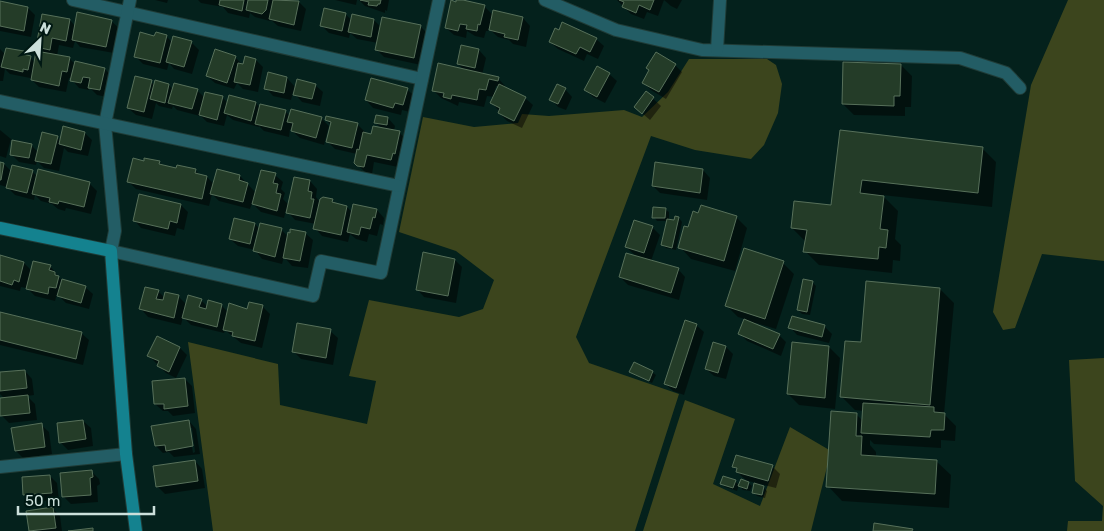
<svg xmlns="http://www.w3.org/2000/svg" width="1104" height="531" font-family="Rubik,sans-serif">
  <rect width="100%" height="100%" fill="#04211c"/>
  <g fill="#3c451d">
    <polygon points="1068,0 1104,0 1104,261 1042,254 1015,328 1003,330 993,312 1031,85"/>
    <polygon points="689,59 767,59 776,65 782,84 778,113 764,145 751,159 695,150 651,136 576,337 589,363 679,394 635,531 213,531 188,342 278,364 280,405 367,424 376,381 349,376 369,300 459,317 483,309 494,280 456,251 399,232 423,117 474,127 518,123 522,114 549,116 624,110 642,117 668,92"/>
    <polygon points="1104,358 1104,531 1067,531 1068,521 1102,521 1103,506 1075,481 1069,360"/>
    <polygon points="685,400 735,419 713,484 760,506 790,427 831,451 811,531 643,531"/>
  </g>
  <g fill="#0007" fill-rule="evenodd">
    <polygon points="155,0 168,0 167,3"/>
    <polygon points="198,0 291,0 299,2 306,9 301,31 278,26 271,20 270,21 255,17 250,13 249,18 228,13 223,7 201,3"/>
    <polygon points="335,0 357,0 356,5"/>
    <polygon points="359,0 389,0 387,11 385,10 385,13 365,6"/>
    <polygon points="617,0 682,0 677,9 671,6 664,0 658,16 647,12 644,19 631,14"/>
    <polygon points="484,6 493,15 523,18 530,26 526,47 513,44 509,40 498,37 488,28 488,31 486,31 484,38 475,36 467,31 466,38 454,35 446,28"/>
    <polygon points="0,7 28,8 35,15 31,37 0,31"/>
    <polygon points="345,14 352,20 374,20 381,27 420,26 428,34 421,65 384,57 376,49 378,43 357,39 350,33 349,38 329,33 322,26"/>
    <polygon points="70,20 75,26 111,21 119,28 114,53 80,47 75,41 73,48 59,45 57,56 69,58 76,65 105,69 112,77 107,97 97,95 89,87 89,90 79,88 72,80 72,78 69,78 66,92 39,87 30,78 10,74 5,69 3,81 0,81 0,49 5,54 23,52 35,62 44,53 37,47"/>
    <polygon points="166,36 172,42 191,42 199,50 192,74 174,69 169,63 167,70 143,64 135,56 155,38"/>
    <polygon points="596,39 604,46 598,59 587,54 584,61 558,49 550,42"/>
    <path d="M479,50L486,58L482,75L498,78L505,86V88L525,98L533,105L522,128L507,121L499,113V111L492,103L494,97L487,96L484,107L459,102L458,106L441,98L433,90L465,71L458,64ZM496,86H499L494,94Z"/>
    <polygon points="235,57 244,66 256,60 263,67 258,92 243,89 237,83 234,89 215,83 207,76"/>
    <polygon points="675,65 682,72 666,99 651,90 644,83"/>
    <polygon points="901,65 912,76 911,107 905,107 905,116 854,115 843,104"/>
    <polygon points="609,74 617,81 605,103 593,97 586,90"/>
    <polygon points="287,78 296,88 315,85 323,92 320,106 302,102 293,92 291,100 273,96 266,88"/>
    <polygon points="151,82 155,85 169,85 173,90 197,90 204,97 222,97 228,103 230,96 256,103 260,108 285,111 290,116 321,118 329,126 324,145 300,138 290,129 289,137 264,131 259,126 259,127 233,120 227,115 224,126 207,122 200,115 200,116 177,110 173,106 172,109 159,106 156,103 152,119 136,115 128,108"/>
    <polygon points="407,89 415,97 410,112 402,110 401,115 373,108 366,100"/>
    <polygon points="565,89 572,97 566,110 558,107 551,99"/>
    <polygon points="646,92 661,106 650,120 635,107"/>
    <polygon points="388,118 395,126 394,131 399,132 406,140 398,167 374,162 372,174 366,173 355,162 357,154 335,149 328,142 331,125 326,120 357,124 365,132 364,134 372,135 382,129 375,122"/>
    <polygon points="0,130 11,139 6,158 0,156"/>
    <polygon points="841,132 982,148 996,162 992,207 882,195 898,211 895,239 901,245 900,261 893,260 892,273 819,265 805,251 806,242 792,228 832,206"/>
    <polygon points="85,133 92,140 88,156 68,152 64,148 59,171 44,168 37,161 36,165 19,162 11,154 31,145 38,152 57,137 61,141"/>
    <polygon points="144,162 159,162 163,166 177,169 195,170 200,175 207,177 214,184 240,176 256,193 275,175 283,182 281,189 285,193 283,199 289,205 310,181 317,189 316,197 319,201 323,199 332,200 336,204 347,207 352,212 377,210 384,218 383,225 380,224 377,236 369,234 367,242 356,239 350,234 348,242 322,236 315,228 316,224 295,220 286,210 284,218 261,212 252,203 250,209 219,201 212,194 209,206 136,189 129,182"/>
    <polygon points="0,163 4,164 12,172 32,171 38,177 89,183 97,191 91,214 66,208 65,211 58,209 52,204 41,201 35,195 34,200 15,195 7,187 0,185"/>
    <polygon points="703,170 710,178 707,200 660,193 653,186"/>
    <polygon points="140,195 181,205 188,212 184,230 177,228 175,236 141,228 134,220"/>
    <polygon points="665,209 669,212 669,220 675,222 679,218 682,222 676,250 666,248 662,245 667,221 657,221 654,217"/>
    <polygon points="736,217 747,228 735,271 691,259 680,247 689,228"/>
    <polygon points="235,220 255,224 260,229 281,229 288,237 305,233 313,240 308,268 292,266 284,257 282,264 262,259 255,250 238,246 230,239"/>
    <polygon points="652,227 660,235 651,261 678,269 685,277 679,300 628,285 620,277 637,257 626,247"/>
    <polygon points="0,256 24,263 32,271 50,266 62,281 85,287 93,294 89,309 66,303 57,294 55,301 35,296 26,287 26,288 21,287 20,291 0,286"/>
    <polygon points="455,260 462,267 456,303 424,297 417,289"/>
    <polygon points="783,263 794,274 776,329 756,323 755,325 779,335 786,342 781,356 747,341 739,333 745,319 738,317 727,306"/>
    <polygon points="812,282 816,286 810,315 802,314 798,310"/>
    <polygon points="940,289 954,303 944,414 956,426 955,441 941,440 941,448 874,444 870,440 870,445 876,452 876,457 936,461 951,475 949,508 842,501 828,486 856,414 863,421 864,411 855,410 841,396 862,344"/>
    <polygon points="158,291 165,298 179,297 187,305 201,300 208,307 221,305 228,312 248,311 262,306 270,314 262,348 241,343 225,330 224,333 191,325 183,317 181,325 148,317 141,309"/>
    <polygon points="0,313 81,333 89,340 83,365 0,345"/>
    <polygon points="696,325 704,332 684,395 673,391 665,384"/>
    <polygon points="824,326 832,334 829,343 797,335 790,327"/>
    <polygon points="330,331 338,338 333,365 301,359 293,351"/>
    <polygon points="726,347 733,354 726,379 714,376 706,369"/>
    <polygon points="829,347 840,358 835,409 799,405 788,394"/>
    <polygon points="180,348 187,355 176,378 166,373 149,356"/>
    <polygon points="25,371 32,379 34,395 27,396 35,404 37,420 9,423 1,415 0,399 5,399 0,394 0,374"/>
    <polygon points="631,372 652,372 656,375 652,383 634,375"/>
    <polygon points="185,379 192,386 195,413 173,416 168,411 163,411 155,404"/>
    <polygon points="83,421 91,428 93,446 68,450 60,442"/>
    <path d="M189,421L196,429L200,454L174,457L169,452L163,453L156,446ZM189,428H192L195,452L193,453Z"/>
    <polygon points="41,425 49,432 52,454 23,458 16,451"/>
    <polygon points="195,461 202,469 205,488 165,494 157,486"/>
    <polygon points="734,466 772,466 780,474 776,488 760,484 767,491 765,498 757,496 753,492 756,483 745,480 752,486 750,491 743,490 739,485 737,491 725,487 721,484 735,481 740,486 748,482 737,472 738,470"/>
    <polygon points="91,471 99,479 100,484 97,486 98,502 71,504 64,497"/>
    <polygon points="50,476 57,483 59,500 32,502 25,494"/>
    <polygon points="53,509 60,516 62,531 31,531 28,512"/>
  </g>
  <g fill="#243c28" stroke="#57705a">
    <polygon points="220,0 244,0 242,11 219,5"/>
    <polygon points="248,0 268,0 266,10 262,14 246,10"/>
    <polygon points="273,0 299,1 294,25 269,19"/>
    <polygon points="360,0 381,0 380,4 378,4 377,6 368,5 369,2"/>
    <polygon points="451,0 456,2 456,0 463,0 485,5 480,25 478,24 477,31 466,29 467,25 460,24 458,31 445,28"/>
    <polygon points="619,0 654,0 650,10 639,5 636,13 622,7 624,2"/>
    <polygon points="0,1 28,7 24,31 0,26"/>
    <polygon points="324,8 346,13 342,31 320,26"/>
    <polygon points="493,10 523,17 518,40 504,37 505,34 489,30"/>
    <polygon points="77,12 112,20 106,47 72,40"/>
    <polygon points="42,14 70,19 66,41 52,38 50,50 36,47"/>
    <polygon points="352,14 374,19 371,37 348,32"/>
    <polygon points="382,17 421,25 414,58 375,50"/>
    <polygon points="562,22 597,38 590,52 580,47 576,54 549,42 555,28 559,30"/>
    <polygon points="140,32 154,36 156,32 167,35 160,63 134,57"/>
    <polygon points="173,36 192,41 184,67 166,62"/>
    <polygon points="461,45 479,49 475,68 457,64"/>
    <polygon points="6,48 24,51 23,54 31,56 28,70 23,69 23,72 1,67"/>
    <polygon points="215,49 236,56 227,83 206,76"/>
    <polygon points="36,51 70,57 67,72 62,71 59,86 31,80"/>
    <polygon points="656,52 676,64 659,92 642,83 649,70 646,68"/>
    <polygon points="245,56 256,59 250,85 234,82 238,63 243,64"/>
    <polygon points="75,61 105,68 100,90 88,88 90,78 83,77 81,83 70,81"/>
    <polygon points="843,62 901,64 900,96 894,96 894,106 842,104"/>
    <polygon points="438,63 499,77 498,81 489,79 486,90 479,89 477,100 452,95 451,99 443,97 444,93 432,91"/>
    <polygon points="597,66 610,73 597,97 584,90"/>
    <polygon points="268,72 287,77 284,93 264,89"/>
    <polygon points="135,76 152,80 144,112 127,108"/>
    <polygon points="371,78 408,88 403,105 395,103 393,108 365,100"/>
    <polygon points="297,79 316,84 312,99 293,95"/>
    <polygon points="155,80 169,84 165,103 150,99"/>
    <polygon points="174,83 198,89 192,109 168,103"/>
    <polygon points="499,84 526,97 514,121 498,113 500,108 490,103"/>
    <polygon points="557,84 566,88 558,104 549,100"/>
    <polygon points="646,91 654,97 642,114 634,107"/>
    <polygon points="205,92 223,96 217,120 199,115"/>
    <polygon points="229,95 256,102 251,121 224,113"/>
    <polygon points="260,104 286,110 281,130 255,124"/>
    <polygon points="291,109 322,117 316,138 291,131 293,123 287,122"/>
    <polygon points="376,115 388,117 387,125 374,123"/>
    <polygon points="326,116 358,123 352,148 326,142 331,122 325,120"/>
    <polygon points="63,126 85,132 81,150 59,144"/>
    <polygon points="373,126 400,131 395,154 393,153 391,160 367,155 364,167 357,166 354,163 357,149 359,150 363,132 371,134"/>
    <polygon points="840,130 983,147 978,193 862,180 860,193 884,196 880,229 888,230 886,248 879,247 878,259 803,252 807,230 791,228 794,201 831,205"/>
    <polygon points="42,132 58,136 51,164 35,161"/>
    <polygon points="12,140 32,144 29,158 10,155"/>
    <polygon points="133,158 144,161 144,158 160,161 159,164 176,168 177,165 196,169 195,173 207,176 202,199 127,182"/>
    <polygon points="0,162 4,163 1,180 0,180"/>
    <polygon points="655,162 703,169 700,193 652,186"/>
    <polygon points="12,165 33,170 27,193 6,188"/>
    <polygon points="38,169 90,182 84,207 59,201 58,204 49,202 50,198 32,194"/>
    <polygon points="217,169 240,175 239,180 248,183 243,202 210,194"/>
    <polygon points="261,170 276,173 273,183 278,184 276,193 281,194 277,211 252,204"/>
    <polygon points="294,177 310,180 308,191 312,192 311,199 314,199 310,218 286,213"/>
    <polygon points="139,194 181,204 177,223 170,221 168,229 133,221"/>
    <polygon points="323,197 333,199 332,202 347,206 341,235 313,229 320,199"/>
    <polygon points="353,204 377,209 375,218 373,217 370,229 361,227 359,235 347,232"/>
    <polygon points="701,205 737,216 724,261 678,248 684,226 688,227 693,211 698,213"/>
    <polygon points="653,207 666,208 665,218 652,218"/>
    <polygon points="675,216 679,217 672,248 661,245 667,219 674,220"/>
    <polygon points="234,218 255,223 250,244 229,239"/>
    <polygon points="634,220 653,226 644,253 625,247"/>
    <polygon points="260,223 282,228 275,257 253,251"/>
    <polygon points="290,229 306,232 300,261 283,258 288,232 290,233"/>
    <polygon points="744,248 784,261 765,319 725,306"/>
    <polygon points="423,252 455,259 448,296 416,290"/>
    <polygon points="626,253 679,268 671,293 619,277"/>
    <polygon points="0,255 24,262 19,282 14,280 12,285 0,281"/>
    <polygon points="33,261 51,265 49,270 55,272 55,275 59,276 56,288 49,287 48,294 26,289"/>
    <polygon points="62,279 86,286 81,303 57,296"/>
    <polygon points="803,279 813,281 807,312 797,310"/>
    <polygon points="866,281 940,288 930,405 840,397 845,341 861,342"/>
    <polygon points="145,287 159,290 156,299 163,300 165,292 179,295 174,318 139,309"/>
    <polygon points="188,295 202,299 199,307 206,309 208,300 222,304 217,327 182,318"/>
    <polygon points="249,302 263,305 255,341 232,336 233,332 223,330 229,303 247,309"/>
    <polygon points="0,312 82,332 76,359 0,340"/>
    <polygon points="792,316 825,325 822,337 788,328"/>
    <polygon points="744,319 780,334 773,349 738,334"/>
    <polygon points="685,320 697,324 676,388 664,384"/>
    <polygon points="297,323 331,329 326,358 292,352"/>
    <polygon points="157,336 180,347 169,372 157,366 159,361 147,356"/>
    <polygon points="713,342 726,346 718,373 705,369"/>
    <polygon points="792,342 829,346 825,398 787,394"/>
    <polygon points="634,362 653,371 649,381 629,372"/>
    <polygon points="25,370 27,388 0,391 0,372"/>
    <polygon points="185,378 188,406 164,409 164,404 154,404 152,381"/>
    <polygon points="28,395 30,413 0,416 0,398"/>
    <polygon points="863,403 934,407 934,412 945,413 944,430 931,430 930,437 861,433"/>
    <polygon points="831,411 857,413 856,436 862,436 861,455 937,460 935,494 826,487"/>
    <polygon points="83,420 86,439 59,443 57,423"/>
    <polygon points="189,420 193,446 166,451 165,445 155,446 151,426"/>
    <polygon points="42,423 45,447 15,451 11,428"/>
    <polygon points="736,455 773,465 768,481 736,472 737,468 732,467"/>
    <polygon points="195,460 198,481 156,487 153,466"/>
    <polygon points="92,470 93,477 90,478 91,495 62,497 60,473"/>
    <polygon points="50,475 52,493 23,495 22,477"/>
    <polygon points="723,476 736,480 733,488 720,484"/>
    <polygon points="741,479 749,482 747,489 738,486"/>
    <polygon points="754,483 764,486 762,495 752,493"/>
    <polygon points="53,507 56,528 29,531 26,511"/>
    <polygon points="874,523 913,529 912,531 873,531"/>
    <polygon points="93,528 93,531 68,531"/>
  </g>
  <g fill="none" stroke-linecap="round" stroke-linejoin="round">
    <defs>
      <g id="street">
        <polyline points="73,0 422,79"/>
        <polyline points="130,0 105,124 115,231 111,251 313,296 321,261 381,273 439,0"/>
        <polyline points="545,0 616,30 702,50 960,58 1006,73 1020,88"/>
        <polyline points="717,50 720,0"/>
        <polyline points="0,101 399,186"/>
        <polyline points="0,467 126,454"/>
      </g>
      <polyline id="secondary" points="0,228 111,251 126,454 136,531"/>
    </defs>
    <use href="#street" stroke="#203c37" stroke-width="14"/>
    <use href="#secondary" stroke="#203c37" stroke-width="14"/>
    <use href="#street" stroke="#235d65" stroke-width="12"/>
    <use href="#secondary" stroke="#14828f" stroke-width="12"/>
  </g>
  <g transform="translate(40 40) rotate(25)" stroke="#001813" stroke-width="4" paint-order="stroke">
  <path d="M0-4L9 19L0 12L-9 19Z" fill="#cce0db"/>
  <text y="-8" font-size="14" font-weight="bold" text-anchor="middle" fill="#cce0db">N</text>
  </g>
  <path d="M18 506v8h136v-8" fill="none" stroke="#cce0db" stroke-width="2.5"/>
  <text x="25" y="506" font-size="15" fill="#cce0db" stroke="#001813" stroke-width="4" paint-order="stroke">50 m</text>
</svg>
